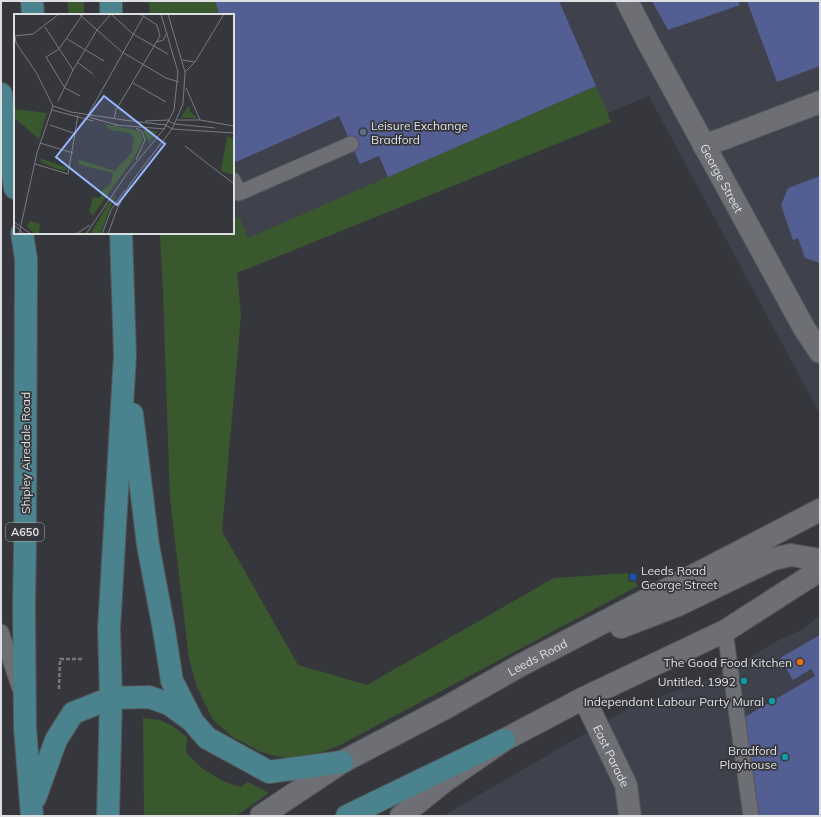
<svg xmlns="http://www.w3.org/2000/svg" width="821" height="817" font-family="Mulish,sans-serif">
  <rect width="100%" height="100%" fill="#36373c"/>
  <g fill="#3f424c">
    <polygon points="149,1 820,1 820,414 649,96 174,289 233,233 233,15 150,15"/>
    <polygon points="820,616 820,816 443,816 629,708 720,675 777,641 803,629"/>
  </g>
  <g fill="#3a582d">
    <polygon points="67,1 84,1 84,15 69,15"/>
    <polygon points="149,1 215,1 219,12 211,15 150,15"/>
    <polygon points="596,86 611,122 237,273 241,315 222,531 298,665 367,685 554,578 631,573 638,586 340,745 312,756 288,759 261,752 233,737 213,720 197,687 189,659 170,499 163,293 160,233 233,233 233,220 239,217 248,238"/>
    <polygon points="143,718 160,720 174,727 187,737 186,753 203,769 223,781 240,787 248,782 269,793 236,816 144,816"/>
  </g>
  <g fill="#535e93">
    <polygon points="215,1 559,1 596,86 388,177 379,156 360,164 339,116 236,162 233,155 233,15 211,15 219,12"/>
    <polygon points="652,1 738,1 740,5 668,30"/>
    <polygon points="747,1 820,1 820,66 777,82"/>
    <polygon points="820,176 820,263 805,258 798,238 793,240 781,205 788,188"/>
    <polygon points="820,635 820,816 758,816 745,717 815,676 811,669 793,680 780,658"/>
  </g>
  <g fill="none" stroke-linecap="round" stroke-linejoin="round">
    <defs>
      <g id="service">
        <polyline points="233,180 239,193 351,144"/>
        <polyline points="725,631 751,816"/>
        <polyline points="1,632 20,689"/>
      </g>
      <g id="minor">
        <path id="s1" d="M627,1L649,44L804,328L820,352"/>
        <polyline points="704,146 820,102"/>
        <polyline points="621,627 678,605 773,559 791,555 820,560"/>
        <path id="s2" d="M584,698L626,785L630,816"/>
        <path id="s3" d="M261,816L342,762L447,707L521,665L820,510"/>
        <polyline points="401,816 446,780 504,740 584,698 725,631 820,570"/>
      </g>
      <g id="primary">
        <polyline points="32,1 33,15"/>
        <polyline points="111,1 111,15"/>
        <polyline points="1,94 15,188"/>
        <polyline points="22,233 26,259 25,546 24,604 25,728 32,816"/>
        <polyline points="132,414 148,545 164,630 172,681 193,722 207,738 269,772 342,762"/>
        <polyline points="35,798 56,740 73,713 111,698 149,697 169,704 191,720"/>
        <polyline points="108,816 111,698 109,629 125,355 121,233"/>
        <polyline points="347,816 504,740"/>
      </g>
    </defs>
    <use href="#service" stroke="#535558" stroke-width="17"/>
    <use href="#minor" stroke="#535558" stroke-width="24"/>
    <use href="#primary" stroke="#535558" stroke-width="24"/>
    <polyline stroke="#76777b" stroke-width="2.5" stroke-dasharray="4 2" stroke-linecap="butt" points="59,689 60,659 83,659"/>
    <use href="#service" stroke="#6d6f74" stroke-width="15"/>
    <use href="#minor" stroke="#6d6f74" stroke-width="22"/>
    <use href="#primary" stroke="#4a838d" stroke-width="22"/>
  </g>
  <circle fill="#5c6f8a" stroke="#36373c" stroke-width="1.5" cx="363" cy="132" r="4"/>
  <rect fill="#1a4fb4" stroke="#36373c" stroke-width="1.5" x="629" y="573" width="8" height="8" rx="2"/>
  <circle fill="#e8710a" stroke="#36373c" stroke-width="1.5" cx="800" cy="662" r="4"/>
  <g fill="#0f9aa8" stroke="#36373c" stroke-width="1.5">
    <circle cx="744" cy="681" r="4"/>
    <circle cx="772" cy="701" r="4"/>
    <circle cx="785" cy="757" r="4"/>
  </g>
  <g text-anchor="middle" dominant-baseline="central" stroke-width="3.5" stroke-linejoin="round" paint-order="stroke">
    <rect fill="#36373c" stroke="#acadb0" stroke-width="1" x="6" y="523" width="38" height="18" rx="3"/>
    <g font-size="11" font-weight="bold" fill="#dedfe2">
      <text x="25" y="532">A650</text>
    </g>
    <g font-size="12" fill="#dedfe2" stroke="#36373c" text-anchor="end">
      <text x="371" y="125" text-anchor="start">Leisure Exchange<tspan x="371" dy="14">Bradford</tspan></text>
      <text x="641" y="570" text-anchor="start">Leeds Road<tspan x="641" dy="14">George Street</tspan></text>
      <text x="792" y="662">The Good Food Kitchen</text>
      <text x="736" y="681">Untitled, 1992</text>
      <text x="764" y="701">Independant Labour Party Mural</text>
      <text x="777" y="750">Bradford<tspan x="777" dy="14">Playhouse</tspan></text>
    </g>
    <g font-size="12" fill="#dedfe2" stroke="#36373c">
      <text stroke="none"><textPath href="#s1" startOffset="201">George Street</textPath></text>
      <text transform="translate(25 453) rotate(-90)">Shipley Airedale Road</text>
      <text stroke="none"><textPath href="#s3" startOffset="319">Leeds Road</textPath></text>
      <text stroke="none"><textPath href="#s2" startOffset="64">East Parade</textPath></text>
    </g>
  </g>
  <g transform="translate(14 14)">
    <rect width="220" height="220" fill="#36373c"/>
    <path d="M174,92L177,95L175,97L183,104H167ZM0,95L33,99L25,125L3,106H0ZM90,110L121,116L126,118L129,125L120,144L79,201L75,198L79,183L86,184L88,177L97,169L99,159L64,150L65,146L101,157L118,138L120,124L116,119L96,116ZM129,116L143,117H144L135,129ZM213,123L220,124V161L207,157ZM25,144L54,154L50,157L28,149ZM102,180L86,220L77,219L94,190ZM16,207L26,210L25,220H21L13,212Z" fill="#3a582d"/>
    <path fill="none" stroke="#797a7e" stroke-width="1" d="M65,0L108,38L152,64L165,68M97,0L119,20L154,40M31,13L59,56L44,87M0,22L19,20L45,0M1,22L2,29L22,58L39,92M53,25L90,47M143,28L149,26L153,19M168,46L181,48L171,58M63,48L79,60M181,48L210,0M59,56L83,16L97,0M119,69L152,88M172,74L186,106M66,82L51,74L32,43L45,35L69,0M39,92L57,98L110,106M38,96L79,107M100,105L102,96L146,22L143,11L126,0M109,106L152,111L158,115M163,106H186L220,112M131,107L156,106M154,107L161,110L201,114M36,111L62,120M101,111L151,115M103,111L78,104L74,101L129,3M158,115L220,119M26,129L59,139M171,132L220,170M122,146L131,126L128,118L122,114M21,150L54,160L64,101M0,208L17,220M0,211L10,220M5,220L23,139L39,92M62,220L76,211M72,220L112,161L150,115L160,96L164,58L147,0M88,220L97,196L111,176M94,220L103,195L116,170L158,115L169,90L171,58L154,0"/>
    <path fill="#97b6fd" fill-opacity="0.15" stroke="#97b6fd" stroke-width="2" d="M90,82L151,130L103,191L42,143Z"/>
    <rect width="220" height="220" fill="none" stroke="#dedfe2" stroke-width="2"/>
  </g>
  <rect width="821" height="817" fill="none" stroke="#dedfe2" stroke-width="4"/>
</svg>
